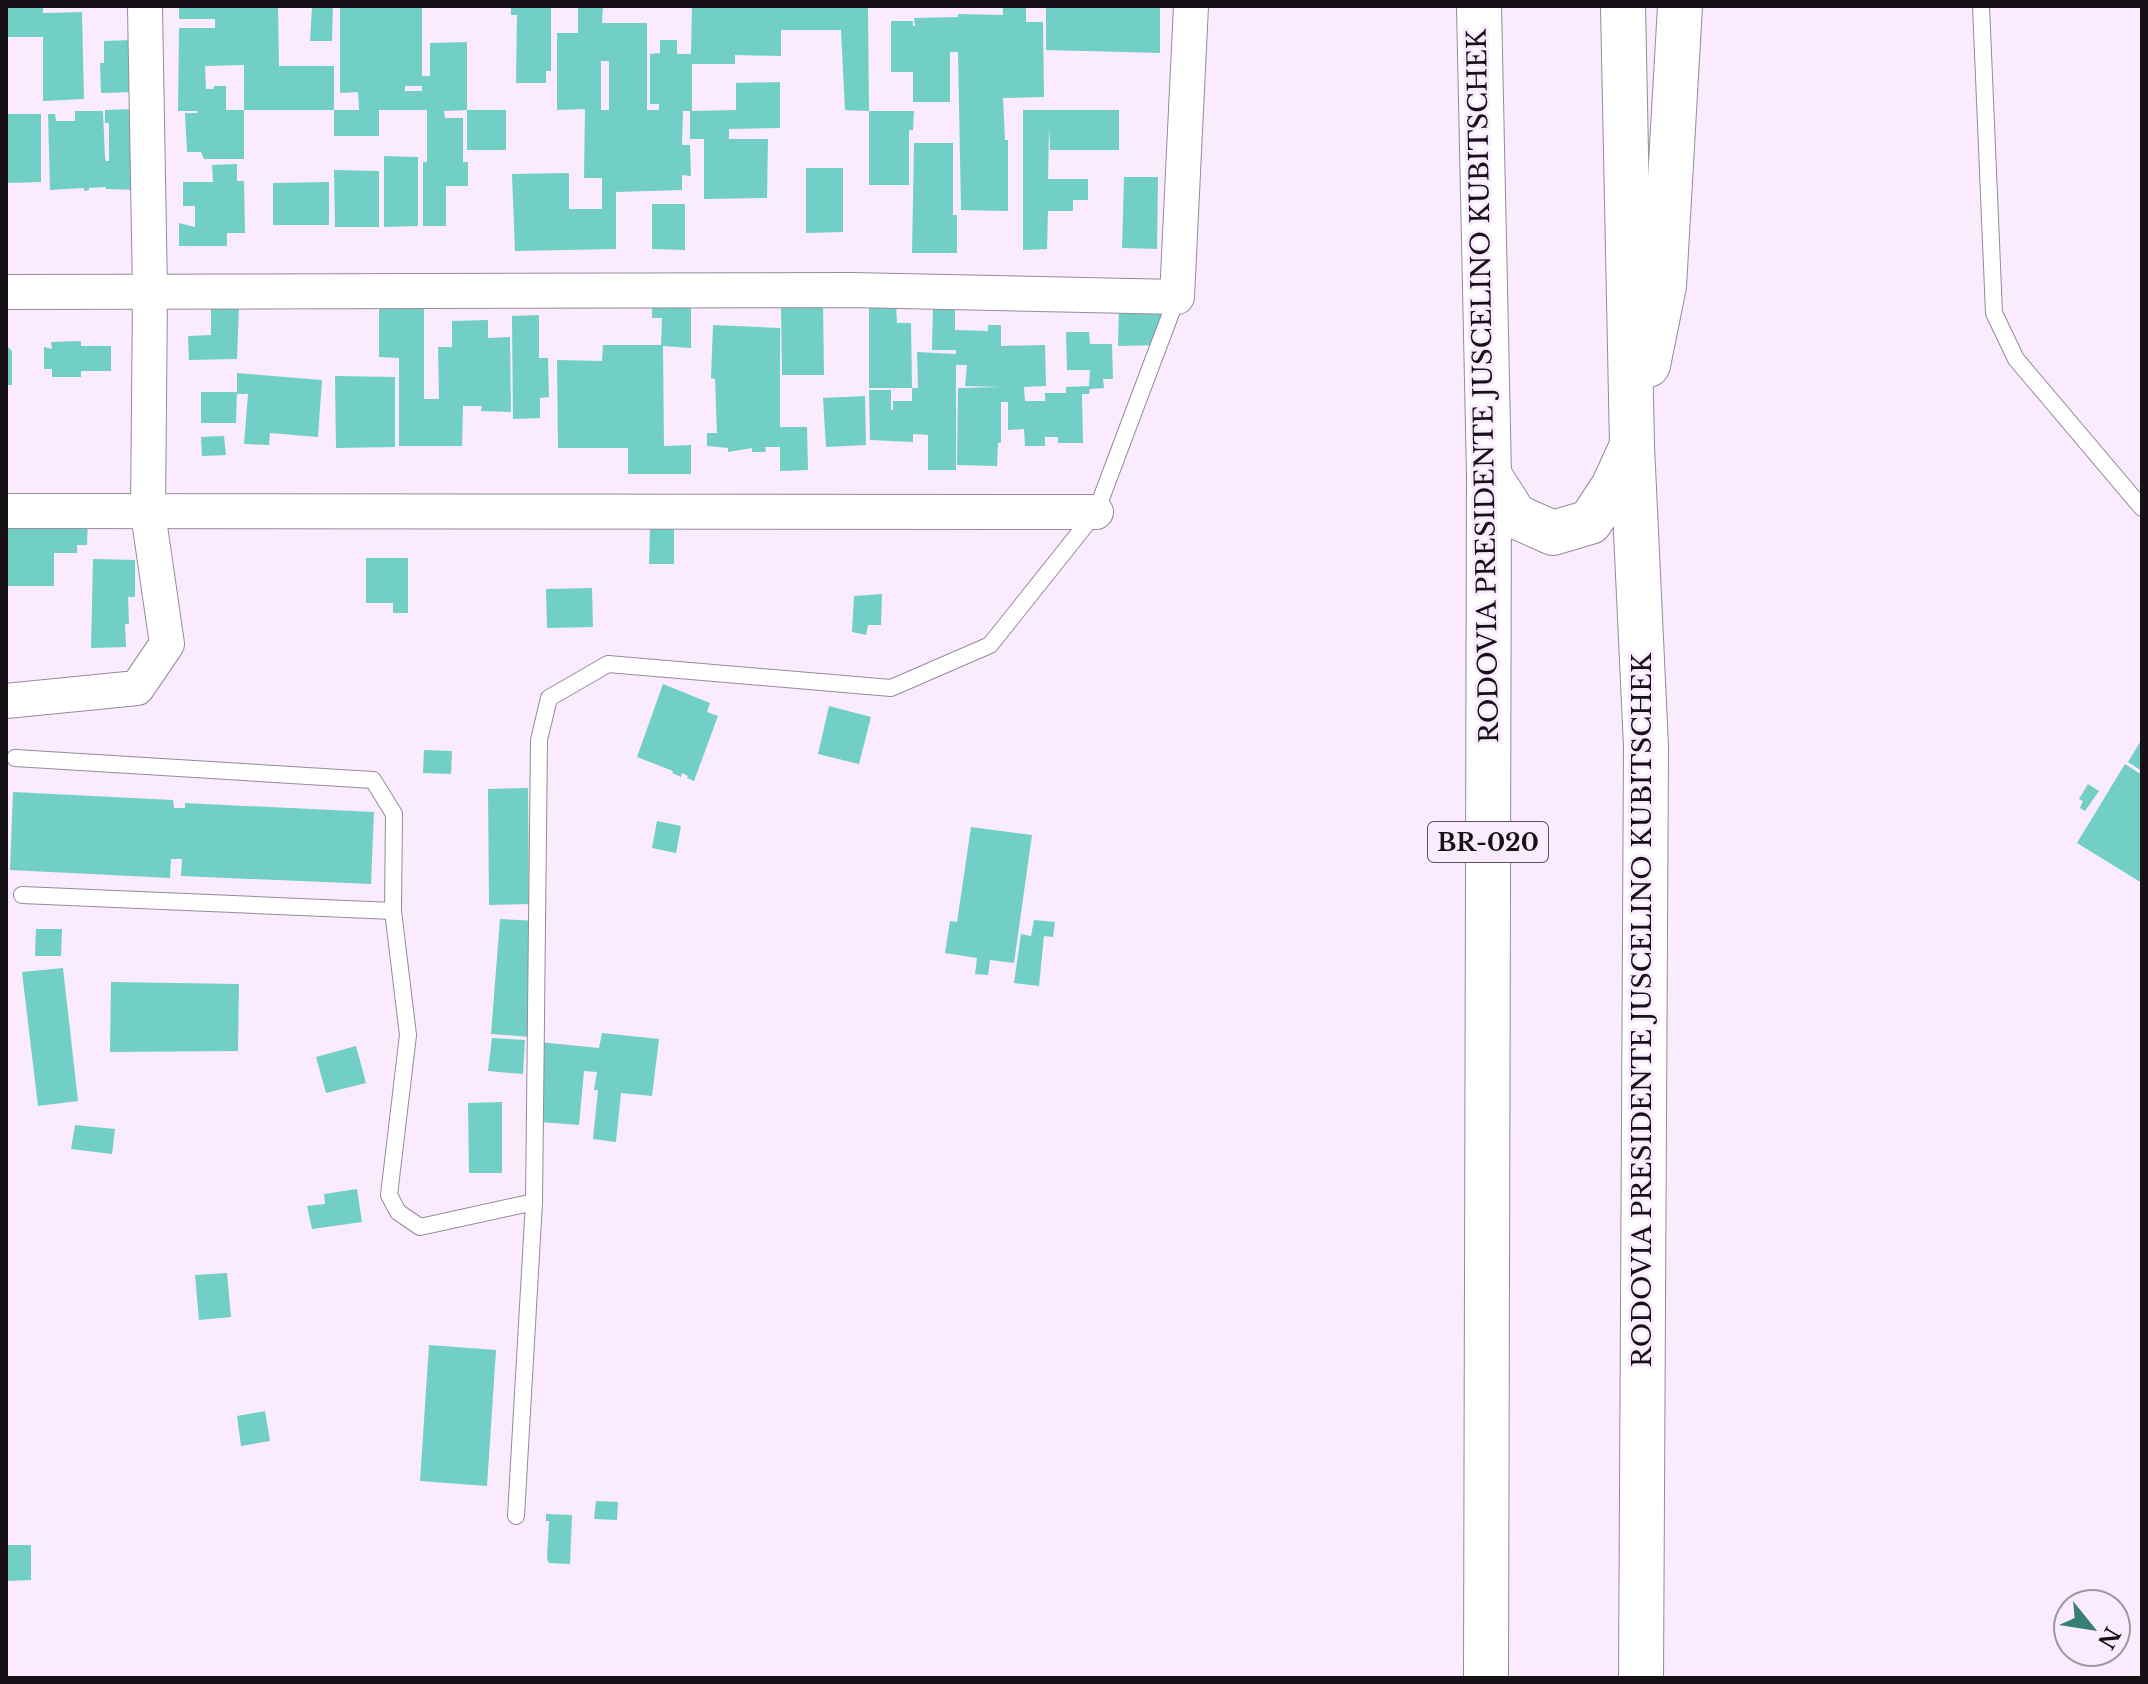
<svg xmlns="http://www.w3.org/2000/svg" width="2148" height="1684" font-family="'Libre Baskerville',serif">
  <rect width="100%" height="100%" fill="#faebfe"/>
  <g fill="#71cfc5" fill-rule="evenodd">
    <polygon points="7,6 43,6 43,13 82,12 84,99 43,101 43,37 7,37"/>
    <polygon points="179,6 278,6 279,66 334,66 334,110 244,110 244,65 205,66 206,89 214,89 214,86 226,86 226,110 244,110 244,159 204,159 201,152 187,152 185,113 197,113 197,111 178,111 179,28 215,28 215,19 179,19"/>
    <polygon points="312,6 333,6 332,41 310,41"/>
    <path d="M340,6H422V76H430V43L467,42V110L444,111L445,118H463V162H468V186H446V226H423V162H427V110H379V136H334V110H359L358,92L340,93ZM405,86H422V91H405Z"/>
    <polygon points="511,6 551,6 551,71 546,71 546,83 516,83 517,15 511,15"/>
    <path d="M578,6H603L602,23H647V110H659V104H650V54L660,53V40H677V54H691L692,6H868L869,111L845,110L841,30H781V56L735,55V64H692V111L736,110V83L780,82V128L729,129V139H768L767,198L704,199V139H690V111H683L682,145H690L691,176L682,175V190L616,192V249L515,251L512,174L569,173V209H602V178H584L585,109L557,110V33H578ZM601,61H609V110H601Z"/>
    <polygon points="1003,6 1026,6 1026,22 1043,22 1044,97 1003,98 1005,140 1008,140 1008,211 961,210 958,52 950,52 950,102 913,102 913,72 891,72 891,21 913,21 913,26 915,26 914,18 958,17 958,14 1003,15"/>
    <polygon points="1046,6 1160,6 1160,53 1046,50"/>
    <polygon points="132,40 134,92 101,93 100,63 104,63 104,41"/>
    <polygon points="132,109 135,190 106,189 105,187 89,188 89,190 84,191 84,188 50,190 48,114 55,114 56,121 75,121 75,111 103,111 105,158 106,161 109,161 109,123 105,123 105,110"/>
    <rect x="467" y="110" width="39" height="40"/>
    <polygon points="1023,110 1119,110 1119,150 1050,150 1049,126 1048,179 1088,179 1088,200 1073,200 1073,211 1048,211 1047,249 1023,250"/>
    <polygon points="869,111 914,111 913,130 909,130 909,185 869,185"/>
    <polygon points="6,114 41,114 41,182 6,183"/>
    <polygon points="914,143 953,143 953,215 957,215 957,253 912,253"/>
    <polygon points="384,156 418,157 418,226 384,227"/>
    <polygon points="237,164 237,181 244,181 245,233 227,233 227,246 179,246 179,223 195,227 195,206 183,206 183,182 213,182 212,165"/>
    <polygon points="806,168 843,168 843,232 806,233"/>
    <polygon points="334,170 379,171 379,227 335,227"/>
    <polygon points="1124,177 1158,177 1157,249 1122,248"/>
    <polygon points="329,182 329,225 273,225 273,183"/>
    <polygon points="652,204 685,204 685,250 652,249"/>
    <polygon points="1166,301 1165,345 1118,346 1119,302"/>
    <polygon points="652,304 691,305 691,348 663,346 664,446 691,445 691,474 628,474 628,448 558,448 557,360 602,361 603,345 661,345 662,318 652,318"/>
    <polygon points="823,304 824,375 782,375 781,305"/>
    <polygon points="869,304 896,304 897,323 911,323 912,388 869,388"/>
    <polygon points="933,304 955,304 955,330 988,331 988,325 1001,325 1001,346 1045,345 1046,386 1024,387 1025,401 1045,401 1045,393 1066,393 1066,387 1089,386 1090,370 1067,370 1066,332 1089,332 1090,344 1112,344 1113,379 1103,379 1104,388 1090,389 1089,394 1082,394 1083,443 1058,443 1058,437 1045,437 1045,446 1025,446 1024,429 1008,430 1008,402 1001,402 1001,443 998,443 997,466 957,465 958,388 1001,387 965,386 967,365 956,365 956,470 928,470 928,435 913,434 913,442 870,440 869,390 891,390 891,410 893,410 893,401 912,401 912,388 918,388 917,352 956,354 956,350 932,350"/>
    <polygon points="211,306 239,306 237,359 189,360 188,336 211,335"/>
    <polygon points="379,306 424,306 424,399 439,399 438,347 452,347 452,321 488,320 488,338 510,337 511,412 481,411 482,406 463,406 462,446 399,446 399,358 379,357"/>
    <polygon points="539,315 539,358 548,358 549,397 540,398 540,418 513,419 512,316"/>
    <polygon points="713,325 780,328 780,427 807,427 808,470 780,471 780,447 765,447 766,452 752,452 752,448 728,452 728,448 707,446 707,433 717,433 715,379 711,378"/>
    <polygon points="81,341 81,346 111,346 111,371 81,371 81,377 52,377 52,369 44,369 44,347 52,349 51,342"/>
    <polygon points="6,345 12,351 12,385 6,385"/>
    <polygon points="237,373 322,380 318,437 270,433 269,445 244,444 248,394 237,394"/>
    <polygon points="335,376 395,377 395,447 336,448"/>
    <polygon points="201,392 237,392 236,423 201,423"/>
    <polygon points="865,396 866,445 826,447 823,398"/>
    <polygon points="224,436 226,455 202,456 201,437"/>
    <polygon points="55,513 88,516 87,545 77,545 77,553 54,553 54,586 8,586 7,515 53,515 53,529"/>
    <polygon points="650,528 674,528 674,564 649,564"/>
    <polygon points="366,558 408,558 408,613 393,613 393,603 366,603"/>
    <polygon points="93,559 135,560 135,597 128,597 129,624 125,624 126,647 91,648"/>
    <polygon points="592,588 593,627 547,628 546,589"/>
    <polygon points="882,594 881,625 868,625 866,635 852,632 854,596"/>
    <polygon points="663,684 710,703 707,712 718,716 694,781 687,778 688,776 682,773 681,777 672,773 673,771 637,757"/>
    <polygon points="829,706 871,717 859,764 818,754"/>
    <polygon points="2142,739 2142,771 2128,762"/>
    <polygon points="424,750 452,751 451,774 423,773"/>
    <polygon points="2125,764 2142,775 2142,883 2077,843"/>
    <polygon points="2088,784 2099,791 2085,811 2080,808 2083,801 2079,799"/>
    <polygon points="528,788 529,904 489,905 488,789"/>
    <polygon points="13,792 173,800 174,808 185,808 185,803 374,812 371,884 181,876 182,859 171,859 170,878 10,870"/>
    <polygon points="657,821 681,826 676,853 652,848"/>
    <polygon points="971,827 1032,835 1014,963 990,960 988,975 975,974 977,958 945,953 950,921 957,922"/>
    <polygon points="500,919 539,921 531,1037 491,1034"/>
    <polygon points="1034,920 1055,922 1053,937 1044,936 1039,986 1014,983 1021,934 1031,936"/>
    <polygon points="36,929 62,929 61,956 35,956"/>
    <polygon points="63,968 78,1101 38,1106 22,972"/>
    <polygon points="111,982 239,984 238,1051 110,1052"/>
    <polygon points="602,1033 659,1039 652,1096 621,1093 616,1142 593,1139 598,1090 594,1090 597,1072 584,1071 579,1125 540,1122 544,1068 527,1066 529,1041 599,1048"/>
    <polygon points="492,1038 525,1040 523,1074 488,1071"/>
    <polygon points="356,1046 366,1083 326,1093 316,1057"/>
    <polygon points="502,1102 502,1173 469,1173 468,1103"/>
    <polygon points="75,1125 115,1129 112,1154 71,1149"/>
    <polygon points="357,1189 362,1222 312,1229 307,1206 325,1204 324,1194"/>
    <polygon points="227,1273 231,1317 199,1320 195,1275"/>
    <polygon points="429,1345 496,1350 487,1486 420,1481"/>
    <polygon points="265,1411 270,1441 241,1446 237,1416"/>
    <polygon points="596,1501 618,1502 617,1520 594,1519"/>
    <polygon points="546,1514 572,1515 570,1564 549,1563 547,1559 549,1521 546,1521"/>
    <polygon points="6,1545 31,1545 31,1580 6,1581"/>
  </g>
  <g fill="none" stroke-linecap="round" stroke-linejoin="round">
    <defs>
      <g id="lane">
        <polyline points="1981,6 1994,313 2016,359 2142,508"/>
        <polyline points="15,758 373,780 394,814 393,911 408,1035 389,1195 398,1212 420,1227 534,1202"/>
        <polyline points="22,895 393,911"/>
        <polyline points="516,1516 534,1202 539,740 549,698 608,664 891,688 990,645 1096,512 1177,297"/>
      </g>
      <g id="street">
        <polyline points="6,292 851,290 1177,297 1191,6"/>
        <polyline points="6,511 1096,512"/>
        <polyline points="6,701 137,688 167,644 148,513 150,292 145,6"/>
      </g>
      <g id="highway">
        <polyline points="1479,6 1489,475 1486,1678"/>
        <polyline points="1623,6 1632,446 1646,746 1641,1678"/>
        <polyline points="1648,365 1664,286 1680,6"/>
        <polyline points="1489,475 1515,516 1553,533 1590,522 1613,487 1631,448"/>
      </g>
    </defs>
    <use href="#lane" stroke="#978a9b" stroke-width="18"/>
    <use href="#street" stroke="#978a9b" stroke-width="36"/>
    <use href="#highway" stroke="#978a9b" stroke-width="46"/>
    <use href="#lane" stroke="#fff" stroke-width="16"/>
    <use href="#street" stroke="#fff" stroke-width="34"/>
    <use href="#highway" stroke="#fff" stroke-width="44"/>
  </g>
  <g text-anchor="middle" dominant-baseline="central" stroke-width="6" stroke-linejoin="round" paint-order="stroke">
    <rect fill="#faebfe" stroke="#5a525c" stroke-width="2" x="1428" y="822" width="120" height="40" rx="6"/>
    <g font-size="24" font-weight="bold" fill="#161117">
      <text x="1488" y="842">BR-020</text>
    </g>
    <g font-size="26" fill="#161117" stroke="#faebfe">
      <text transform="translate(1483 386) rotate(-91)">RODOVIA PRESIDENTE JUSCELINO KUBITSCHEK</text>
      <text transform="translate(1642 1010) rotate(-90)">RODOVIA PRESIDENTE JUSCELINO KUBITSCHEK</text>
    </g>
  </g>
  <rect width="2148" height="1684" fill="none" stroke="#161117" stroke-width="16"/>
  <g transform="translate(2092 1628) rotate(120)"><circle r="38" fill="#faebfe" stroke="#9f94a2" stroke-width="2"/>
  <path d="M0-6L14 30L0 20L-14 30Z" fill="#377e77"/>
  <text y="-12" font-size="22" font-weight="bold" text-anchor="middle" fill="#161117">N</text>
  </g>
</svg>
